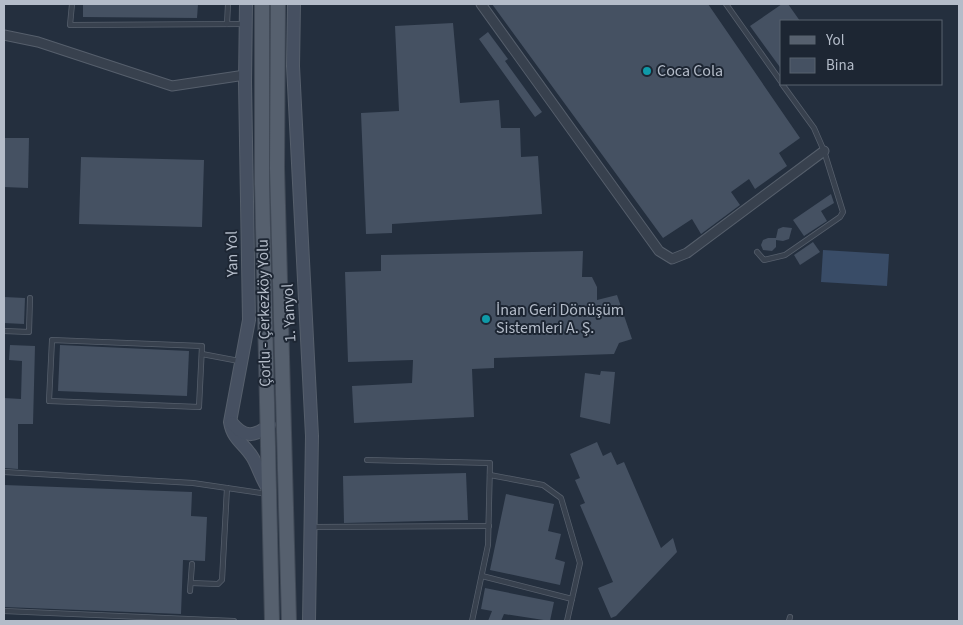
<svg xmlns="http://www.w3.org/2000/svg" width="963" height="625" font-family="'Source Sans 3',sans-serif">
  <rect width="100%" height="100%" fill="#242f3e"/>
  <polygon fill="#394c67" points="823,250 889,254 887,286 821,282"/>
  <g fill="#455162">
    <polygon points="83,4 198,4 197,18 83,17"/>
    <polygon points="492,4 708,4 800,138 779,153 787,166 755,189 749,179 731,192 740,205 701,234 692,219 663,238"/>
    <polygon points="782,4 788,4 800,21 782,21 782,70 750,26"/>
    <polygon points="453,23 460,103 499,100 501,128 520,128 521,157 538,156 542,214 392,224 392,233 366,234 361,113 399,111 395,26"/>
    <polygon points="488,32 508,59 505,61 542,112 535,117 479,39"/>
    <polygon points="4,138 29,138 28,188 4,187"/>
    <polygon points="81,157 204,160 202,227 79,224"/>
    <polygon points="831,194 834,203 821,211 827,221 804,236 793,220"/>
    <polygon points="783,227 792,228 789,239 783,241 776,240 776,247 772,251 763,250 761,245 763,240 768,238 776,238 778,229"/>
    <polygon points="813,242 820,252 800,265 794,255"/>
    <polygon points="583,251 582,277 592,277 597,287 597,300 617,295 632,339 619,343 614,354 494,358 494,368 472,369 474,417 354,423 352,386 412,383 413,360 348,362 345,272 381,271 381,255"/>
    <polygon points="4,297 25,298 24,324 4,323"/>
    <polygon points="10,345 35,346 33,424 18,424 18,469 4,468 4,398 21,399 22,361 9,360"/>
    <polygon points="60,345 189,351 187,396 58,391"/>
    <polygon points="601,371 615,372 610,424 580,417 585,373 600,375"/>
    <polygon points="597,442 603,456 611,452 617,465 624,462 661,548 673,538 677,552 616,616 611,618 598,588 613,582 580,505 585,503 575,480 580,478 570,454"/>
    <polygon points="466,473 468,520 344,523 343,476"/>
    <polygon points="4,485 192,492 191,516 207,517 205,561 183,560 181,614 4,607"/>
    <polygon points="506,494 554,504 548,531 561,534 555,559 565,562 560,585 490,570"/>
    <polygon points="485,588 554,602 550,621 504,614 501,621 488,621 492,611 481,609"/>
  </g>
  <g fill="none" stroke-linecap="round" stroke-linejoin="round">
    <defs>
      <g id="service">
        <polyline points="72,4 70,25 243,24"/>
        <polyline points="726,4 782,83"/>
        <polyline points="227,24 228,4"/>
        <polyline points="757,252 764,260 785,255 840,217 843,212 824,151 814,128 782,84"/>
        <polyline points="4,331 29,332 30,298"/>
        <polygon points="52,340 202,346 199,407 49,401"/>
        <polyline points="202,354 239,361"/>
        <polyline points="367,460 490,463 488,545 472,621"/>
        <polyline points="4,472 193,483 268,494"/>
        <polyline points="490,475 543,485 561,498 580,563 567,621"/>
        <polyline points="312,527 489,526"/>
        <polyline points="482,576 572,599"/>
        <polyline points="191,583 218,584 222,580 227,488"/>
        <polyline points="190,591 192,564"/>
        <polyline points="4,611 234,621"/>
        <polyline points="789,621 790,617"/>
      </g>
      <g id="minor">
        <polyline points="481,4 659,251 672,259 687,253 824,151"/>
        <polyline points="4,35 38,42 172,86 245,75"/>
      </g>
      <g id="secondary">
        <path d="M246,4L245,82L249,320L230,422C233,440 244,443 253,458C259,469 262,480 269,490"/>
        <polyline points="294,4 293,66 312,436 309,621"/>
        <path d="M232,423C244,438 255,437 269,425"/>
      </g>
      <g id="primary">
        <polyline points="262,4 262,184 272,621"/>
        <polyline points="278,4 277,168 289,621"/>
      </g>
    </defs>
    <use href="#service" stroke="#565f6c" stroke-width="6"/>
    <use href="#minor" stroke="#565f6c" stroke-width="11"/>
    <use href="#secondary" stroke="#565f6c" stroke-width="14"/>
    <use href="#primary" stroke="#414a57" stroke-width="16"/>
    <use href="#service" stroke="#38414e" stroke-width="4.5"/>
    <use href="#minor" stroke="#38414e" stroke-width="9"/>
    <use href="#secondary" stroke="#465061" stroke-width="12"/>
    <use href="#primary" stroke="#56606e" stroke-width="14"/>
  </g>
  <g fill="#0f9aa8" stroke="#1d2633" stroke-width="2">
    <circle cx="647" cy="71" r="5"/>
    <circle cx="486" cy="319" r="5"/>
  </g>
  <g text-anchor="middle" dominant-baseline="central" stroke-width="4" stroke-linejoin="round" paint-order="stroke">
    <g font-size="16" fill="#b4bcc9" stroke="#1d2633" text-anchor="start">
      <text x="657" y="71">Coca Cola</text>
      <text x="496" y="310">İnan Geri Dönüşüm<tspan x="496" dy="18">Sistemleri A. Ş.</tspan></text>
    </g>
    <g font-size="16" fill="#b4bcc9" stroke="#1d2633">
      <text transform="translate(232 254) rotate(-91)">Yan Yol</text>
      <text transform="translate(264 313) rotate(-91)">Çorlu - Çerkezköy Yolu</text>
      <text transform="translate(289 313) rotate(-93)">1. Yanyol</text>
    </g>
  </g>
  <rect width="963" height="625" fill="none" stroke="#b4bcc9" stroke-width="10"/>
  <rect x="780" y="20" width="162" height="65" fill="#1d2633" stroke="#59626f"/>
  <rect x="790" y="36" width="25" height="8" fill="#56606e" stroke="#59626f"/>
  <text x="826" y="45" font-size="15" fill="#b4bcc9">Yol</text>
  <rect x="790" y="58" width="25" height="15" fill="#455162" stroke="#59626f"/>
  <text x="826" y="70" font-size="15" fill="#b4bcc9">Bina</text>
</svg>
